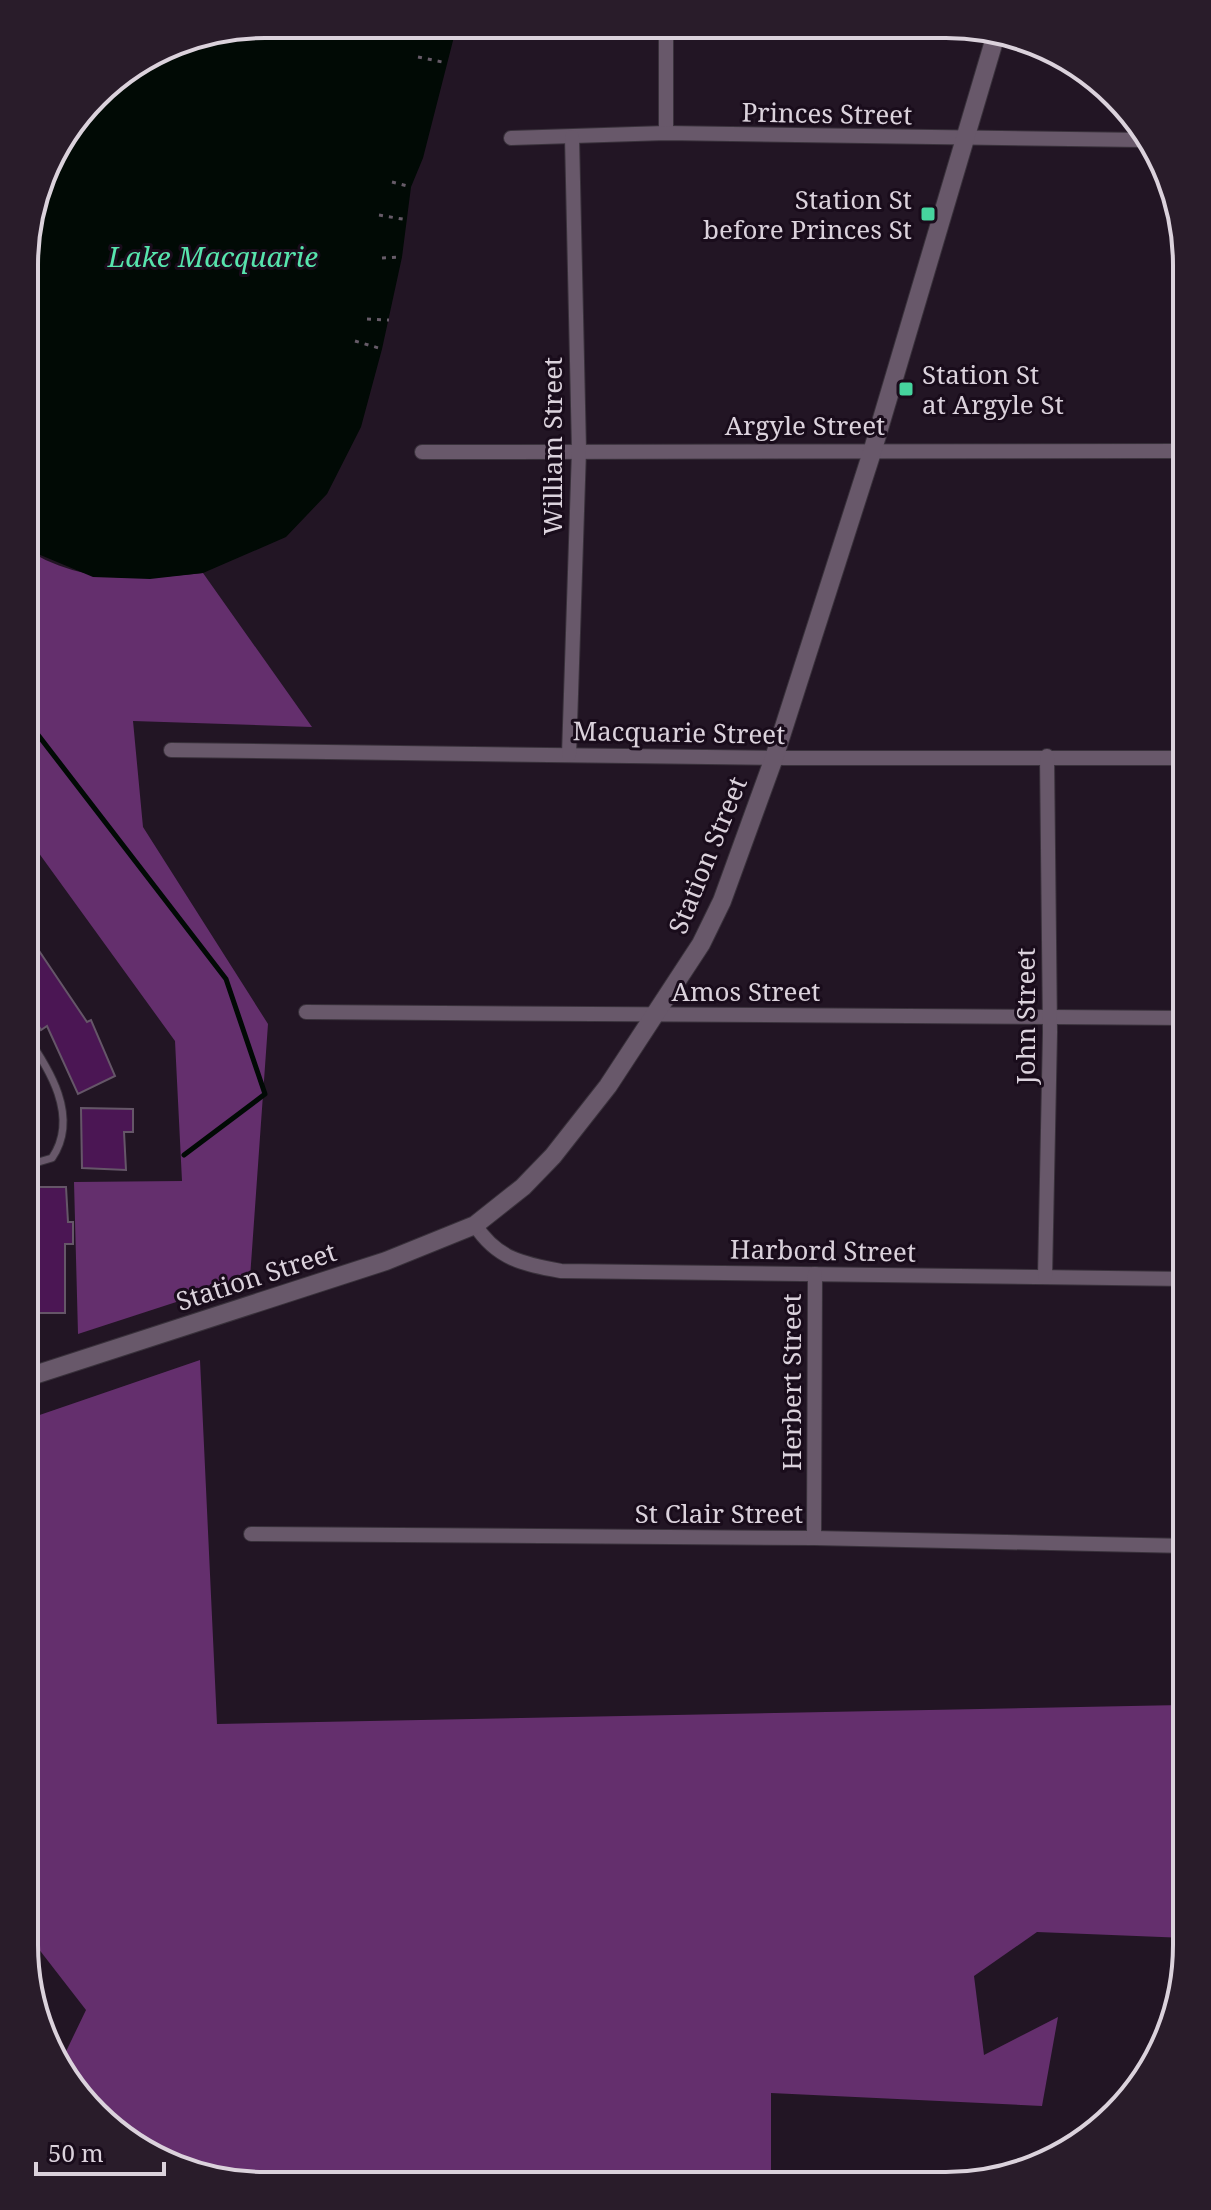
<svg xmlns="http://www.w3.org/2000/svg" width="1211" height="2210" font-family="'Noto Serif',serif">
  <rect width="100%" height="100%" fill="#221524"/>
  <g fill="#642f6d">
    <path d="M26,549C80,584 141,580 203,573L312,727L133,721L143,827L268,1024L250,1278L78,1334L74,1182L182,1181L175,1041L25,834Z"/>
    <polygon points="200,1360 217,1724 1182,1705 1187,1699 1186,1938 1037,1932 974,1976 984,2055 1058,2017 1042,2106 771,2093 771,2185 233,2184 118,2136 65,2079 59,2066 86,2010 24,1930 25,1420"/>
  </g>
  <polygon fill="#010a05" points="265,24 457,25 423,158 411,187 402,257 382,349 361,427 327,494 286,537 203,573 150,579 93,577 26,549 26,234 49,158 106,84 173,42"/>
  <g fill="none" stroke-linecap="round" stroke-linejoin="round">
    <polyline stroke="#010a05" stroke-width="5" points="25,718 226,979 265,1094 184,1155"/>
  </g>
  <g fill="#4b1654" stroke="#655668" stroke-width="2">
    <polygon points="25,930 87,1022 91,1020 115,1076 78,1094 47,1026 41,1030 30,1011 33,1008 25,995"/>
    <polygon points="81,1108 133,1109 133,1132 124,1132 126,1170 82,1168"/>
    <polygon points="28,1187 66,1187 68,1222 73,1222 73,1244 65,1244 65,1313 28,1313"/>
  </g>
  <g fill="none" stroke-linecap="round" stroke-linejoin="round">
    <defs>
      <g id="lane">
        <path d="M25,1166L52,1158C80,1117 49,1068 25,1034"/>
        <polyline points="35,2009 44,2028 45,2039"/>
      </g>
      <g id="street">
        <polyline points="666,133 666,27"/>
        <polyline points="511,138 666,133 1142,140"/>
        <polyline points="422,452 1187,451"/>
        <polyline points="171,750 786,758 1187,758"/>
        <polyline points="569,755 579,450 572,137"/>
        <polyline points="306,1012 1187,1018"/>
        <path d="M475,1225C497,1259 523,1264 561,1271L1187,1279"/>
        <polyline points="1045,1277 1050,1032 1047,756"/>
        <polyline points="251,1534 814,1538 1187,1546"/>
        <polyline points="814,1538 815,1274"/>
      </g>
      <polyline id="secondary" points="25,1378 386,1261 475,1225 523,1187 553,1156 608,1086 701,944 722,901 774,758 873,449 997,31"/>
    </defs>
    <use href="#lane" stroke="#39313b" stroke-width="9"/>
    <use href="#street" stroke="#39313b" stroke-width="16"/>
    <use href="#secondary" stroke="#39313b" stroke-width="20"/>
    <g stroke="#665b68" stroke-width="3" stroke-dasharray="4 6" stroke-linecap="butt">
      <polyline points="418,57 447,63"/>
      <polyline points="392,182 411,187"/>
      <polyline points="379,215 408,220"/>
      <polyline points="382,258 402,257"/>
      <polyline points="367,319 389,320"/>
      <polyline points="355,341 382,349"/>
    </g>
    <use href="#lane" stroke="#68586a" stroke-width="7"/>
    <use href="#street" stroke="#68586a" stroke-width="14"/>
    <use href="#secondary" stroke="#68586a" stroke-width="18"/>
  </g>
  <g fill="#46d49e" stroke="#190c1b" stroke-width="3">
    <rect x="920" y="206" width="16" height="16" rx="4"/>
    <rect x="898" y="381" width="16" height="16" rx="4"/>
  </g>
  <g text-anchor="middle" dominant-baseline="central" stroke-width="6" stroke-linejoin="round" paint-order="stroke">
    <g font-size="26" fill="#dbd2dc" stroke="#190c1b">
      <text transform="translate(827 113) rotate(1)">Princes Street</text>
      <text x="805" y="425">Argyle Street</text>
      <text transform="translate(552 446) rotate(-90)">William Street</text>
      <text transform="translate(679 732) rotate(1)">Macquarie Street</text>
      <text transform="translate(707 855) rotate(-68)">Station Street</text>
      <text x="746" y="991">Amos Street</text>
      <text transform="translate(1025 1016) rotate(-90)">John Street</text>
      <text transform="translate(823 1250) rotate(1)">Harbord Street</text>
      <text transform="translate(256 1276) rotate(-18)">Station Street</text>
      <text transform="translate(791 1382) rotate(-90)">Herbert Street</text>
      <text x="719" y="1513">St Clair Street</text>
    </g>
    <g font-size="26" fill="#dbd2dc" stroke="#190c1b" text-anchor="end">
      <text x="912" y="199">Station St<tspan x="912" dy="30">before Princes St</tspan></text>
      <text x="922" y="374" text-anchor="start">Station St<tspan x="922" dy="30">at Argyle St</tspan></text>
    </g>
    <g font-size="28" font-style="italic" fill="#57e4ad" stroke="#190c1b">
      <text x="213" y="256">Lake Macquarie</text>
    </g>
  </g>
  <path d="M0 0H1211V2210H0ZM265 38H946A227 227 0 0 1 1173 265V1945A227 227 0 0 1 946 2172H265A227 227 0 0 1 38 1945V265A227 227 0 0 1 265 38Z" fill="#291c2a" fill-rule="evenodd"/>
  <path fill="none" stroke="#dbd2dc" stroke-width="4" d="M265 38H946A227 227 0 0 1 1173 265V1945A227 227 0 0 1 946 2172H265A227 227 0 0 1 38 1945V265A227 227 0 0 1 265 38Z"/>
  <path d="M36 2162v12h128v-12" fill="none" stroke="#dbd2dc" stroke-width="4"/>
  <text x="48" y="2162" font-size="24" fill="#dbd2dc" stroke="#190c1b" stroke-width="6" paint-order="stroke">50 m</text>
</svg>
